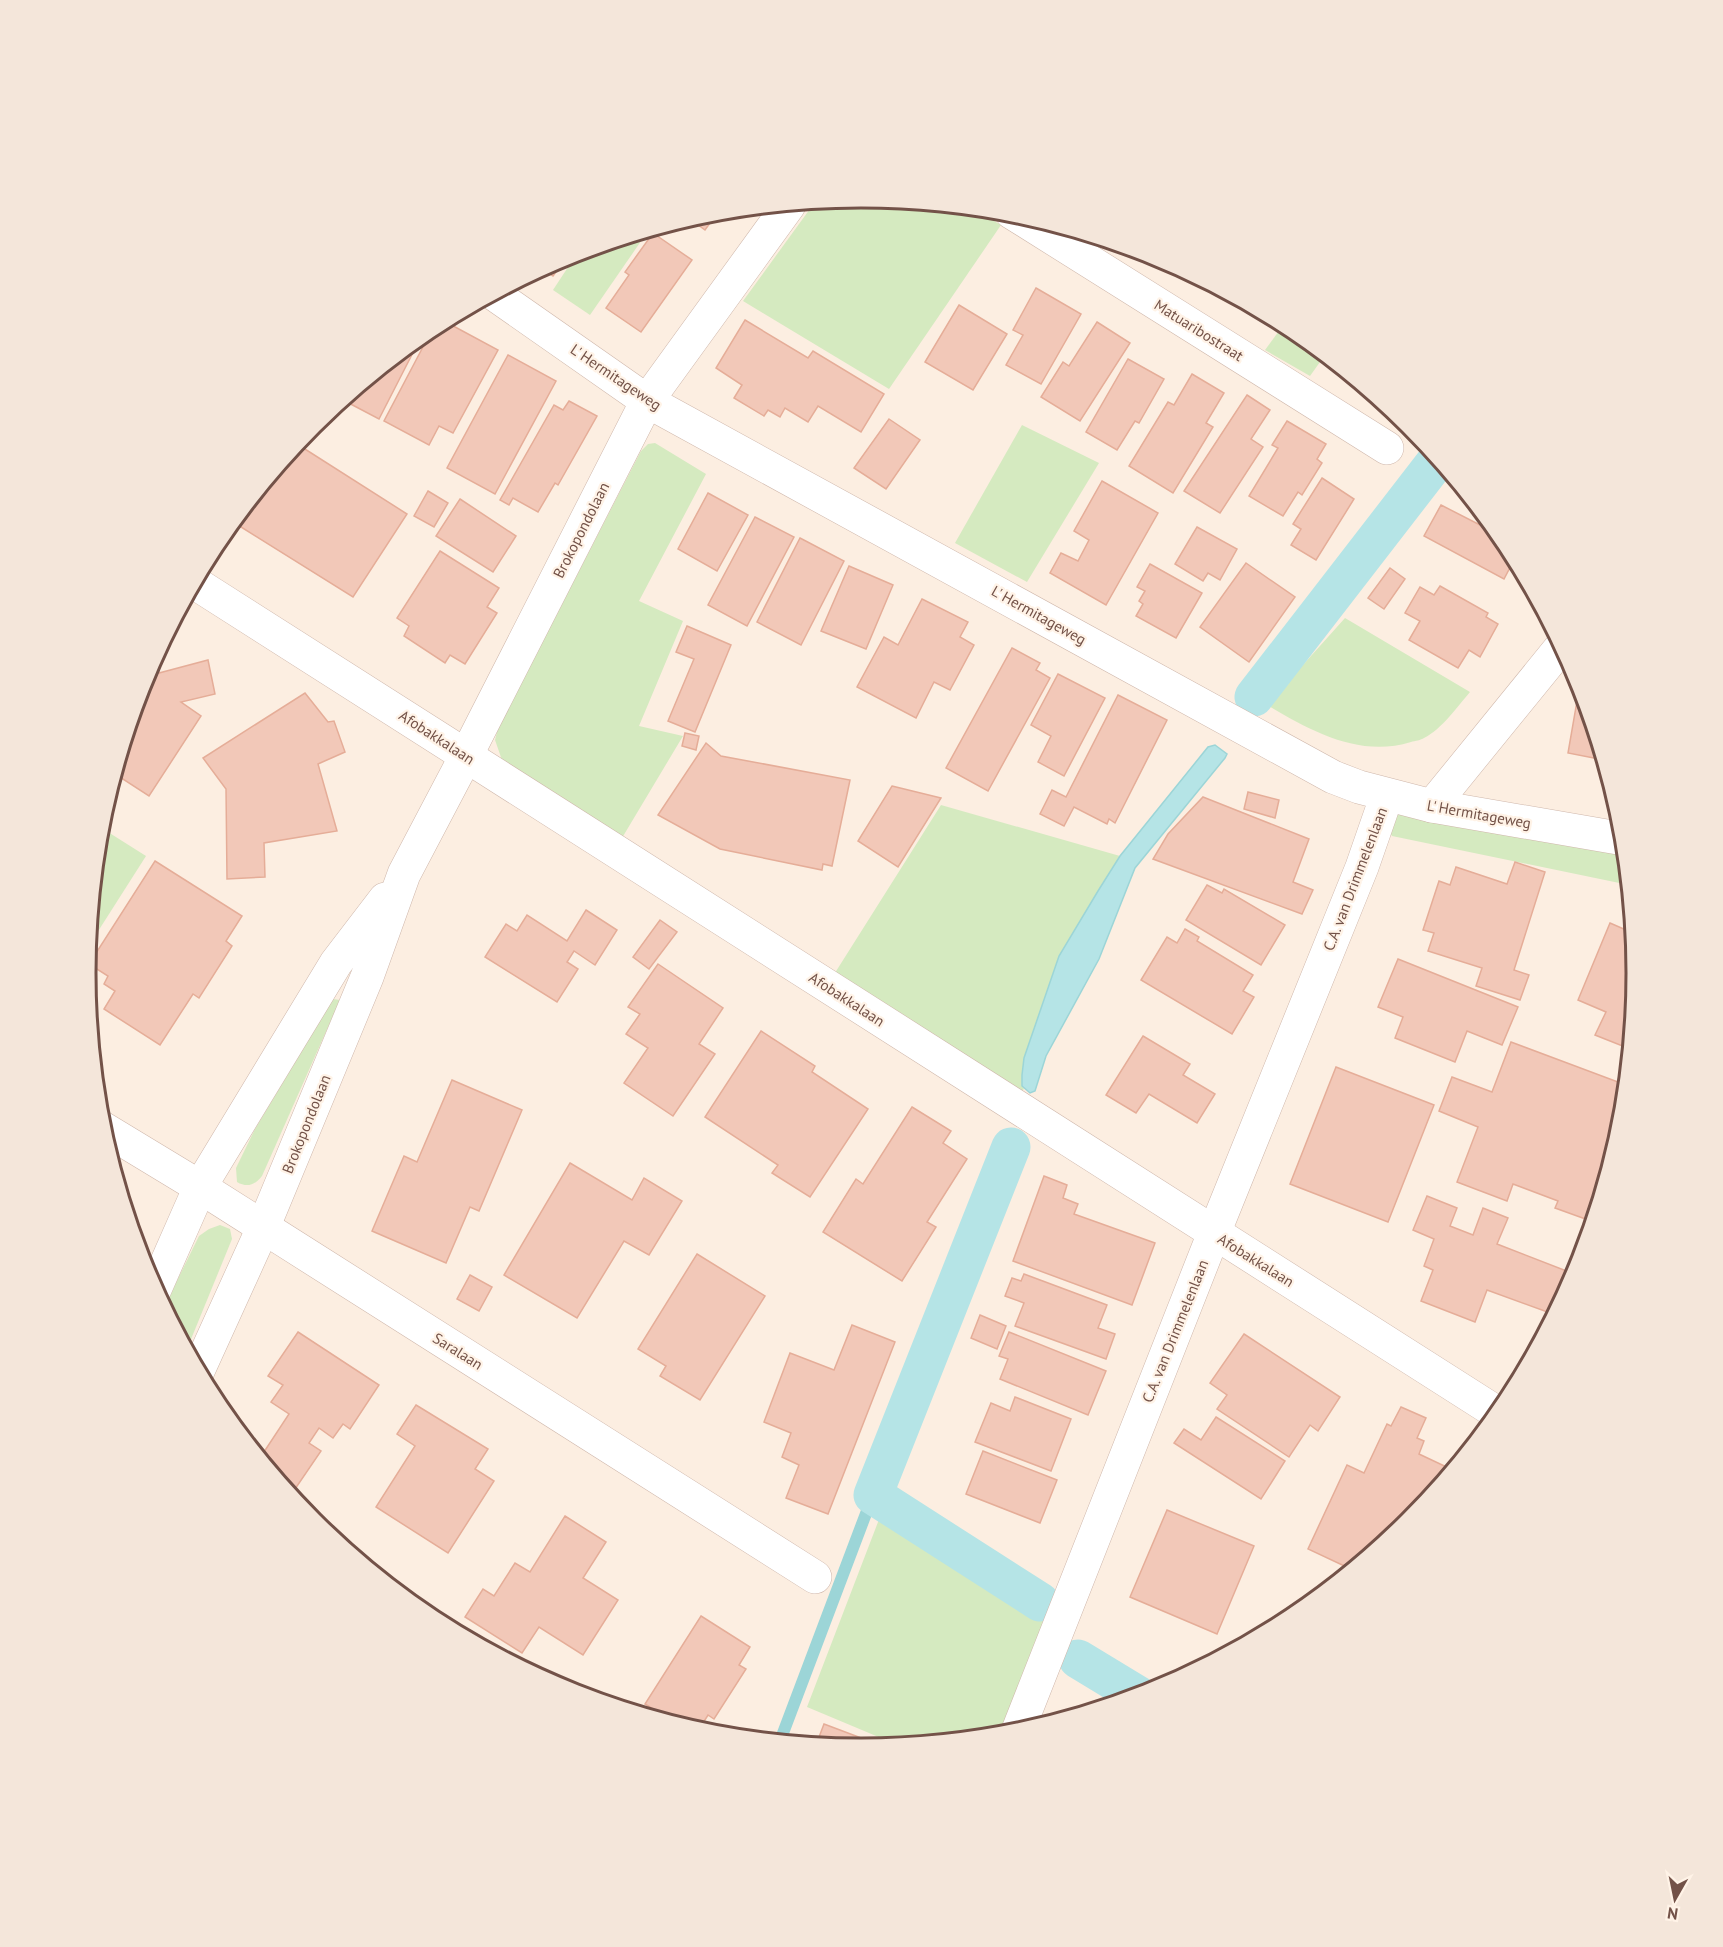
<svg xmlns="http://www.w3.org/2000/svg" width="1723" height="1947" font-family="'PT Sans',sans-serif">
  <rect width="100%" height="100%" fill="#fceee1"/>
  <g fill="#d5eac0">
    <polygon points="862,198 973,209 1001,225 889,389 743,301 815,202"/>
    <polygon points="648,231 590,315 553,290 578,252"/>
    <polygon points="1284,324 1293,328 1325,355 1310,376 1265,350"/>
    <polygon points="1022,425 1099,463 1027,582 955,543"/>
    <polygon points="655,443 706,474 639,601 683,621 639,726 683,736 619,843 503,763 495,740 498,728 641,451 648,444"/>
    <path d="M1345,618L1470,692C1457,707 1442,729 1424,738C1421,740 1415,741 1411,742C1359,758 1311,731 1267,705Z"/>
    <polygon points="941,805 1120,856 1059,956 1022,1086 1024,1089 1016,1095 833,976"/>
    <polygon points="1402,810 1625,848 1629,885 1392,836 1388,830 1393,819"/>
    <polygon points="100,827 146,856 88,947"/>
    <path d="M333,999L340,1000L262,1176C255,1185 247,1188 237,1182L236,1168L255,1129Z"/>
    <polygon points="220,1225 230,1229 232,1239 187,1349 164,1307 199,1236 209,1229"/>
    <polygon points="883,1509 1001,1583 999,1598 1048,1623 1005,1735 900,1746 807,1707"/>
  </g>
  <polygon fill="#b5e4e6" stroke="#9cd5d7" stroke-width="1.5" points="1215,745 1227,754 1225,758 1135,868 1099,959 1046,1056 1035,1091 1030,1093 1022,1086 1022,1075 1024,1058 1059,956 1098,891 1120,856 1208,747"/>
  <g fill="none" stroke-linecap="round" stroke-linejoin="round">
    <polyline stroke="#9cd5d7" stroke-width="12" points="780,1741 873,1495"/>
    <g stroke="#b5e4e6" stroke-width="39">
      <polyline points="1254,697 1438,459"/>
      <polyline points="1011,1147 873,1495 1040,1602"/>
      <polyline points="1078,1659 1139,1696"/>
    </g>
  </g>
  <g fill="#f2c8b8" stroke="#e5ad98" stroke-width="1.5">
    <polygon points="710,212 718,212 705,230 690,219"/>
    <polygon points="653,233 692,260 641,332 606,308 629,275 625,272"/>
    <polygon points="568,255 553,276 542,269 565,256"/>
    <polygon points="1036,288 1081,314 1041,384 1006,365 1023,335 1013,330"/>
    <polygon points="959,305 1007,334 973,390 925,362"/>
    <polygon points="745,320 808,358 813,351 884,394 861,432 818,406 808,422 785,408 780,417 768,410 764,416 734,398 742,385 716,368"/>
    <polygon points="444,321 498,350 453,433 439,426 429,445 384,421 434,326"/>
    <polygon points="1097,322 1130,343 1080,421 1041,397 1063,362 1069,366"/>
    <polygon points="422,335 379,419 343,400"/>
    <polygon points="508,355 556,381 495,494 447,468"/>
    <polygon points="1128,359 1164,379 1139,423 1135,421 1117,450 1086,432"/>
    <polygon points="1192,374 1224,393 1206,423 1213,427 1173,493 1129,466 1168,402 1174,405"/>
    <polygon points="1247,395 1270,410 1251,439 1263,447 1220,513 1184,491"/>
    <polygon points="569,401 597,416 558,485 555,483 538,512 513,498 509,505 500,500 554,405 563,410"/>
    <polygon points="889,419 920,440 886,489 854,468"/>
    <polygon points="1287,421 1326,444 1317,459 1322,463 1302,495 1298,492 1283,516 1249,496 1278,448 1272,445"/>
    <polygon points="297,444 407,514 353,597 233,522"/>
    <polygon points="1322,478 1354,499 1316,560 1291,545 1301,529 1293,524"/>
    <polygon points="1102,481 1158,513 1106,605 1050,573 1061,553 1078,561 1089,540 1074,531"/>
    <polygon points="428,491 448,503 434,527 414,516"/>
    <polygon points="708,493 748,515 717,571 678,549"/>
    <polygon points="460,499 516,536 493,572 436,536"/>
    <polygon points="1441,505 1480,525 1485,516 1507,543 1515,558 1504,579 1424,536"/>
    <polygon points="755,517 794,537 747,626 708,605"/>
    <polygon points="1197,527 1237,549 1220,580 1208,573 1203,581 1175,564"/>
    <polygon points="800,538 844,561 801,645 757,622"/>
    <polygon points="440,551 499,588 487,607 497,613 465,664 450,655 445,663 404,636 409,626 397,618"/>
    <polygon points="1246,563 1295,597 1249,662 1200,627"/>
    <polygon points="1150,564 1202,593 1176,638 1136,616 1143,604 1139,601 1145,591 1137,587"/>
    <polygon points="849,566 893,585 866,649 821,631"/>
    <polygon points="1390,568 1405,579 1384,609 1368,598"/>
    <polygon points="1440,586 1488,613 1486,617 1498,624 1480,657 1469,650 1458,668 1409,640 1420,621 1405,613 1420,587 1434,595"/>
    <polygon points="922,599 968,622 960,637 974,645 950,690 934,682 916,718 857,687 884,637 898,645"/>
    <polygon points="687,626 731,645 695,732 668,721 694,659 676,652"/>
    <polygon points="1012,648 1040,663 1036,670 1050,678 988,791 946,768"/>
    <polygon points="156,655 159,673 208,660 215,694 181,702 201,716 149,796 115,774 145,676"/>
    <polygon points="1058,674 1105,698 1064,776 1038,762 1051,736 1031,725"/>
    <polygon points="305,693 328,722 334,721 345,752 318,764 337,831 264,843 265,877 227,879 226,789 203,758"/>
    <polygon points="1584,694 1604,760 1568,753 1577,701"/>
    <polygon points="1118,695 1167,720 1115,823 1109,819 1107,824 1074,807 1064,826 1040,814 1052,790 1066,797"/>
    <polygon points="685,733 699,736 696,750 682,746"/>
    <polygon points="706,743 721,756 850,780 832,866 823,864 822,870 720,849 658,815"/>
    <polygon points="892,786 941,798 898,867 858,841"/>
    <polygon points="1248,792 1279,800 1275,818 1244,809"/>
    <polygon points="1203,797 1309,839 1293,882 1313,890 1302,914 1153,859 1168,834"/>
    <polygon points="155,861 242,916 226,941 232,946 199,998 193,994 160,1045 104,1009 115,991 104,984 108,976 89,964"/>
    <polygon points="1515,862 1545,872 1514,970 1529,975 1520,1000 1476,986 1482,968 1428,951 1434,933 1423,930 1439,881 1450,885 1456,867 1507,884"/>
    <polygon points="1207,885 1222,893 1224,889 1285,925 1261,965 1186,920"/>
    <polygon points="586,910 617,930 595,965 574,951 567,962 578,969 557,1002 485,957 506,924 517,931 527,915 567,941"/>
    <polygon points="660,920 677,932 649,969 633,957"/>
    <polygon points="1610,923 1633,933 1637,974 1630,1049 1595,1035 1606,1012 1578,1000"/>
    <polygon points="1185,929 1199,937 1197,941 1253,975 1243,991 1254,997 1232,1034 1141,980 1167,937 1177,943"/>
    <polygon points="1398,959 1518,1007 1502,1045 1467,1031 1455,1062 1395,1038 1403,1017 1378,1007"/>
    <polygon points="658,964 723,1008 699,1044 715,1054 673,1116 624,1083 648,1048 626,1034 640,1014 628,1007"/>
    <polygon points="761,1031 815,1066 812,1072 868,1109 810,1197 772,1173 778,1165 705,1117"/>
    <polygon points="1143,1036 1190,1064 1183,1075 1215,1094 1197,1123 1149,1094 1136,1113 1106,1095"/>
    <polygon points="1511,1042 1626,1085 1623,1125 1604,1186 1591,1221 1555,1208 1558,1201 1513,1184 1507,1201 1457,1182 1478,1127 1439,1111 1452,1077 1492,1092"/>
    <polygon points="1336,1067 1434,1105 1388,1222 1290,1184"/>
    <polygon points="452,1080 522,1110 479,1211 470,1207 446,1263 372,1231 404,1156 417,1162"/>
    <polygon points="912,1107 951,1131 943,1143 967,1159 927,1222 936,1227 902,1281 823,1232 856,1179 863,1184"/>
    <polygon points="570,1163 632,1200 644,1178 682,1201 649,1255 624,1241 577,1318 504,1275"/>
    <polygon points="1044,1176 1067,1185 1063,1198 1078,1204 1074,1214 1155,1243 1132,1305 1013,1261"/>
    <polygon points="1427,1196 1457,1208 1450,1226 1473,1235 1483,1208 1508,1218 1497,1244 1569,1272 1553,1314 1487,1290 1475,1322 1421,1301 1433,1270 1424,1266 1434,1239 1413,1230"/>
    <polygon points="697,1254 765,1296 700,1400 660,1376 666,1366 638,1349"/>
    <polygon points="1024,1274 1107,1305 1098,1328 1115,1334 1106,1359 1015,1326 1024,1303 1005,1296 1012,1278 1021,1281"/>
    <polygon points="470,1275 492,1287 479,1311 457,1299"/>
    <polygon points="980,1315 1006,1326 997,1349 971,1338"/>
    <polygon points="852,1325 895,1342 828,1514 786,1498 799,1465 782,1457 791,1433 764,1422 790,1353 834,1370"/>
    <polygon points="298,1332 379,1385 350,1429 343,1424 333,1438 319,1428 309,1443 321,1451 293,1492 283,1486 260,1458 289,1414 271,1402 283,1385 268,1376"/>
    <polygon points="1009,1332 1106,1371 1088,1415 1000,1379 1008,1359 999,1356"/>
    <polygon points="1244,1334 1340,1397 1318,1431 1310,1425 1289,1457 1217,1409 1227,1395 1210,1383"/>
    <polygon points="1015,1397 1071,1419 1051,1471 975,1442 991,1403 1010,1411"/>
    <polygon points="416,1405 488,1449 475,1469 494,1481 448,1553 376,1507 415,1446 397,1434"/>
    <polygon points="1401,1407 1426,1418 1417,1438 1424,1441 1419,1454 1453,1470 1410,1522 1377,1549 1376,1548 1373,1553 1368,1551 1363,1561 1353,1570 1308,1549 1347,1465 1364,1473 1387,1424 1391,1426"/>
    <polygon points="1216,1417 1285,1461 1261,1499 1174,1443 1184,1429 1201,1440"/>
    <polygon points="983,1451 1057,1480 1040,1523 966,1494"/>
    <polygon points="1167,1510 1254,1546 1217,1634 1130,1597"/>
    <polygon points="565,1516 606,1542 583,1578 618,1600 583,1655 539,1627 522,1653 465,1617 483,1589 494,1596 515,1563 530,1572"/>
    <polygon points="701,1616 750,1647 739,1665 746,1669 714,1719 708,1715 698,1731 678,1725 645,1704"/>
    <polygon points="824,1724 885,1747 861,1749 816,1745"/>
  </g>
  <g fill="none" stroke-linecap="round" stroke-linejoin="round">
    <defs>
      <g id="street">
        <polyline points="1011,212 1387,448"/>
        <polyline points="494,294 647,401 1333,777 1359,787 1432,806 1624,839"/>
        <polyline points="195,583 1499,1414"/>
        <polyline points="1432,806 1562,646"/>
        <polyline points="101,1127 200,1187 815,1577"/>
        <polyline points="155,1289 200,1187 336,963 385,899"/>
        <polyline points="198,1371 263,1228 367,977 404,874 466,756 647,401 789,205"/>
        <polyline points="1017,1733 1214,1233 1362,867 1387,795"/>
      </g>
    </defs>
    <use href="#street" stroke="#cfb7ab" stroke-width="34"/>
    <use href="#street" stroke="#fff" stroke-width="33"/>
  </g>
  <g text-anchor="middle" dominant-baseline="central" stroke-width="4.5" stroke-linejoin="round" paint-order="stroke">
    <g font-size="15" fill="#735248" stroke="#fff3e7">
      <text transform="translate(1199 330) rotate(32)">Matuaribostraat</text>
      <text transform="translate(616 377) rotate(34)">L' Hermitageweg</text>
      <text transform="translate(581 530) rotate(-63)">Brokopondolaan</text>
      <text transform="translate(1039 615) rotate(29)">L' Hermitageweg</text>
      <text transform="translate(437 737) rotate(33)">Afobakkalaan</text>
      <text transform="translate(1479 814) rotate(10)">L' Hermitageweg</text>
      <text transform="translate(1355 879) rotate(-69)">C.A. van Drimmelenlaan</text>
      <text transform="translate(847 999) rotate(33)">Afobakkalaan</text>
      <text transform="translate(306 1124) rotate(-68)">Brokopondolaan</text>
      <text transform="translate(1256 1260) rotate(32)">Afobakkalaan</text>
      <text transform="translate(1175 1331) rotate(-68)">C.A. van Drimmelenlaan</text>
      <text transform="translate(458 1351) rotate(32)">Saralaan</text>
    </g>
  </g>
  <path d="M0 0H1723V1947H0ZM96 973a765 765 0 1 1 1530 0a765 765 0 1 1-1530 0Z" fill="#f4e6da" fill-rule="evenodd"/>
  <path fill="none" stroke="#735248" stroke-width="3" d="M96 973a765 765 0 1 1 1530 0a765 765 0 1 1-1530 0Z"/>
  <g transform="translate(1675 1899) rotate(189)" stroke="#fff3e7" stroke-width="4.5" paint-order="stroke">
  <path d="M0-4.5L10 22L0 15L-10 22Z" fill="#735248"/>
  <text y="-9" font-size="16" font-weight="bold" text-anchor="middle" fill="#735248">N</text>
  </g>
</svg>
